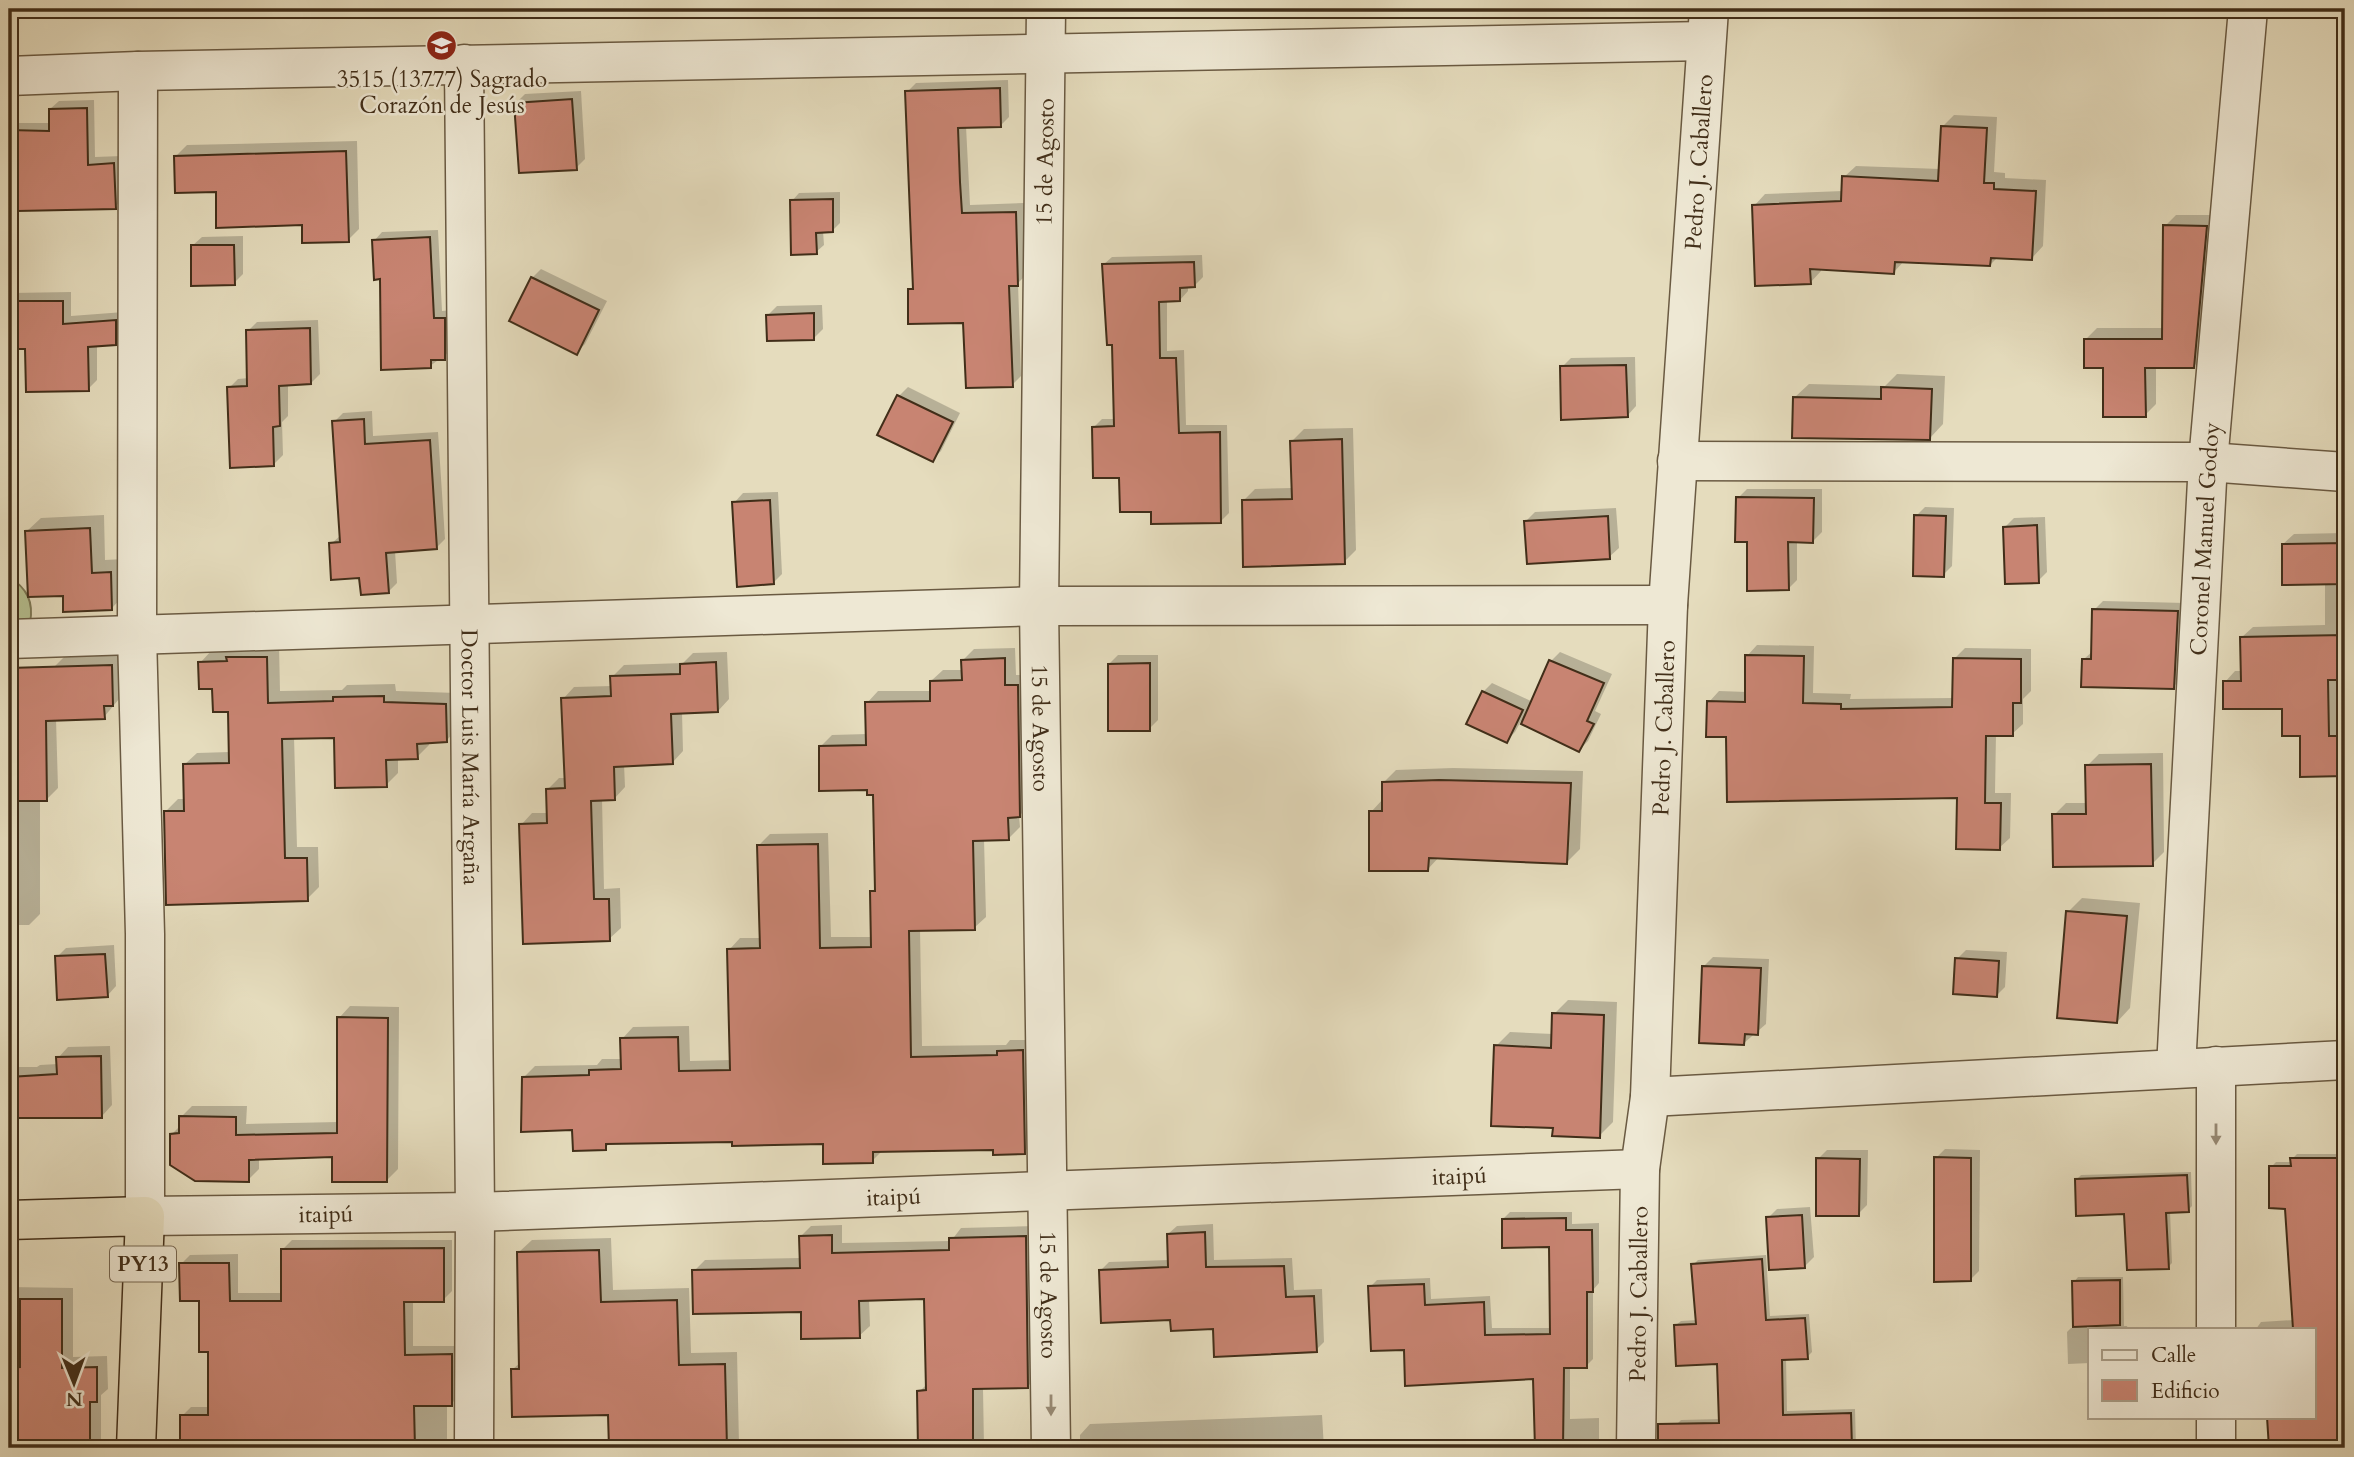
<svg xmlns="http://www.w3.org/2000/svg" width="2354" height="1457" font-family="Cardo,serif">
  <rect width="100%" height="100%" fill="#e5dcbd"/>
  <filter id="stains"><feTurbulence type="fractalNoise" baseFrequency=".00286" numOctaves="4"/><feColorMatrix values="0 0 0 0 .2 0 0 0 0 .09 0 0 0 0 .02 0 0 0 .5 -.17"/></filter>
  <radialGradient id="worn" r=".72"><stop offset=".6" stop-color="#630" stop-opacity="0"/><stop offset="1" stop-color="#630" stop-opacity=".3"/></radialGradient>
  <path fill="#b6c090" stroke="#7c7754" stroke-width="2" d="M9,577C27,588 34,602 30,623L9,630Z"/>
  <g fill="#0003">
    <polygon points="1008,80 1009,117 1000,126 966,126 970,205 1024,203 1026,275 1018,283 1021,376 1012,385 965,321 910,290 914,285 907,92 916,83"/>
    <polygon points="581,91 585,159 576,168 516,103 525,94"/>
    <polygon points="94,100 95,157 122,156 123,198 115,207 19,171 9,171 9,123 51,123 50,109 59,101"/>
    <polygon points="1954,115 1997,117 1994,172 2005,173 2005,178 2046,180 2043,246 2032,258 1998,257 1990,265 1905,260 1894,272 1821,268 1821,271 1810,283 1754,206 1765,194 1843,191 1844,177 1856,166 1940,169 1942,127"/>
    <polygon points="357,141 359,229 348,240 218,190 176,156 187,145"/>
    <polygon points="840,192 840,223 832,231 823,231 824,245 816,252 792,201 799,193"/>
    <polygon points="2176,215 2217,215 2205,355 2194,366 2156,366 2156,404 2145,415 2105,366 2086,339 2097,328 2164,328 2165,226"/>
    <polygon points="438,230 442,311 452,310 452,350 430,366 381,278 374,241 382,232"/>
    <polygon points="243,236 243,274 234,283 192,246 202,237"/>
    <polygon points="1202,255 1203,277 1194,286 1188,286 1188,291 1180,300 1167,300 1167,351 1184,350 1186,425 1227,425 1229,513 1221,521 1152,510 1121,476 1094,427 1102,419 1116,419 1114,343 1103,265 1112,257"/>
    <polygon points="541,269 607,301 585,344 576,353 532,278"/>
    <polygon points="71,292 71,316 124,312 124,334 115,343 97,345 97,380 88,389 27,347 9,347 9,296 12,293"/>
    <polygon points="822,305 823,329 814,338 768,315 777,306"/>
    <polygon points="318,320 320,374 311,383 288,384 288,416 282,422 283,455 273,465 229,388 238,379 249,378 248,331 257,322"/>
    <polygon points="1635,357 1636,406 1627,416 1562,367 1571,358"/>
    <polygon points="1897,374 1945,376 1943,424 1930,438 1795,397 1809,384 1885,386"/>
    <polygon points="908,387 960,413 941,451 932,460 879,434 899,396"/>
    <polygon points="372,411 373,436 438,432 445,539 436,548 395,551 397,583 388,592 361,577 331,544 341,535 334,422 343,413"/>
    <polygon points="1353,428 1356,550 1344,562 1243,501 1255,489 1293,488 1292,441 1304,429"/>
    <polygon points="1747,489 1822,489 1822,532 1813,541 1797,541 1797,580 1788,589 1749,540 1738,498"/>
    <polygon points="778,492 782,574 773,583 734,503 743,493"/>
    <polygon points="1925,507 1954,508 1952,566 1943,575 1916,516"/>
    <polygon points="1616,508 1619,548 1609,557 1526,521 1535,512"/>
    <polygon points="104,515 105,560 124,559 125,594 112,608 64,594 27,531 41,518"/>
    <polygon points="2045,517 2047,572 2038,581 2005,527 2014,518"/>
    <polygon points="2345,533 2345,678 2338,678 2339,726 2345,726 2345,774 2302,775 2302,734 2283,707 2225,682 2235,671 2243,671 2242,637 2253,627 2325,625 2325,582 2283,544 2294,534"/>
    <polygon points="2103,601 2186,603 2182,678 2173,687 2084,659 2093,651 2094,610"/>
    <polygon points="279,645 280,691 342,690 347,685 395,684 396,691 457,693 458,728 446,741 429,741 429,745 417,757 398,758 398,773 386,785 336,737 294,737 297,847 318,847 319,887 307,899 165,812 178,799 185,799 184,765 197,753 230,752 230,710 200,663 212,650"/>
    <polygon points="1757,645 1814,646 1813,693 1851,694 1850,699 1954,698 1954,659 1965,648 2031,649 2031,691 2023,699 2023,724 2012,734 1996,734 1995,793 2011,793 2010,838 1999,848 1958,796 1727,736 1709,702 1719,691 1747,692 1747,656"/>
    <polygon points="1015,648 1016,675 1028,675 1031,804 1019,816 1020,827 1008,839 984,839 986,917 974,928 920,929 922,1046 1006,1045 1010,1040 1034,1040 1035,1141 1024,1152 995,1148 883,1150 872,1161 825,1142 733,1140 611,1142 605,1148 574,1129 524,1077 535,1066 597,1065 602,1059 622,1059 622,1039 633,1027 689,1026 690,1061 732,1060 729,950 740,938 761,938 759,845 770,834 828,833 831,937 872,937 871,892 877,887 875,793 820,747 832,735 867,734 867,703 878,691 932,691 931,681 943,670 963,670 963,660 974,649"/>
    <polygon points="727,652 729,699 718,711 682,712 683,751 672,763 624,764 625,787 614,799 602,799 604,889 620,888 621,928 609,939 521,825 532,813 549,813 548,789 559,778 566,778 563,699 574,687 612,686 612,677 624,665 683,663 693,653"/>
    <polygon points="1560,652 1612,674 1595,711 1601,714 1588,741 1579,750 1521,721 1515,732 1506,741 1483,692 1492,683 1533,702 1551,661"/>
    <polygon points="122,654 124,693 104,717 56,719 58,788 46,800 40,800 40,914 29,925 9,925 9,684 54,683 54,667 65,656"/>
    <polygon points="1118,655 1158,655 1158,720 1149,729 1109,664"/>
    <polygon points="2163,753 2164,852 2152,864 2054,815 2066,803 2088,803 2087,766 2099,754"/>
    <polygon points="1453,768 1583,771 1580,849 1567,862 1440,856 1428,869 1371,812 1383,799 1383,783 1396,770"/>
    <polygon points="2082,898 2140,903 2130,1008 2117,1022 2068,912"/>
    <polygon points="114,945 116,986 107,996 57,957 66,948"/>
    <polygon points="1966,950 2007,952 2005,987 1996,996 1957,959"/>
    <polygon points="1713,957 1769,959 1766,1024 1744,1043 1704,966"/>
    <polygon points="1568,1000 1617,1002 1613,1122 1599,1136 1554,1127 1496,1046 1510,1032 1553,1034 1554,1014"/>
    <polygon points="350,1006 399,1007 398,1169 387,1180 334,1155 259,1158 259,1169 248,1180 172,1134 181,1125 181,1117 192,1106 247,1106 246,1124 339,1122 339,1018"/>
    <polygon points="110,1046 112,1105 102,1116 10,1116 9,1163 9,1067 37,1067 40,1065 58,1064 58,1058 68,1047"/>
    <polygon points="1945,1149 1980,1150 1979,1271 1970,1280 1936,1158"/>
    <polygon points="1827,1150 1868,1150 1867,1205 1858,1214 1818,1159"/>
    <polygon points="2297,1154 2345,1154 2345,1448 2270,1448 2269,1417 2314,1417 2314,1329 2256,1329 2261,1322 2294,1320 2286,1207 2271,1167 2276,1162 2292,1162 2292,1159"/>
    <polygon points="2191,1172 2192,1206 2188,1210 2170,1211 2172,1263 2168,1267 2125,1212 2077,1179 2081,1175"/>
    <polygon points="1810,1207 1814,1257 1805,1266 1768,1218 1777,1209"/>
    <polygon points="1510,1212 1572,1212 1572,1224 1599,1223 1599,1283 1593,1290 1593,1359 1586,1366 1570,1366 1570,1419 1599,1418 1599,1448 1536,1448 1535,1377 1405,1348 1370,1287 1377,1280 1430,1278 1431,1299 1490,1296 1492,1328 1551,1328 1551,1246 1503,1219"/>
    <polygon points="1213,1224 1214,1260 1292,1258 1294,1290 1322,1289 1324,1342 1316,1350 1172,1318 1100,1271 1109,1262 1169,1260 1168,1234 1177,1226"/>
    <polygon points="842,1225 842,1243 951,1241 961,1228 1036,1226 1038,1376 1027,1387 983,1388 984,1448 829,1448 832,1445 920,1442 919,1392 928,1383 926,1298 869,1299 870,1326 859,1336 802,1310 694,1271 705,1260 801,1258 801,1236 811,1226"/>
    <polygon points="611,1238 613,1290 689,1288 691,1353 737,1352 739,1444 735,1448 611,1448 610,1413 513,1369 521,1362 519,1252 532,1240"/>
    <polygon points="292,1240 452,1240 452,1291 443,1300 413,1300 413,1346 460,1346 460,1395 451,1404 447,1404 447,1448 182,1448 182,1416 191,1407 209,1407 209,1350 201,1300 181,1264 190,1255 238,1254 238,1293 283,1293 283,1249"/>
    <polygon points="1766,1255 1770,1316 1809,1314 1812,1352 1807,1357 1786,1358 1787,1411 1855,1409 1856,1448 1677,1448 1676,1425 1681,1420 1721,1419 1719,1362 1676,1325 1681,1321 1697,1320 1693,1265 1698,1260"/>
    <polygon points="2078,1277 2123,1277 2124,1326 2127,1326 2128,1329 2090,1329 2090,1363 2068,1364 2067,1332 2071,1328 2075,1328 2074,1282"/>
    <polygon points="9,1287 73,1288 73,1357 107,1356 108,1389 101,1395 101,1448 9,1448"/>
    <polygon points="1322,1415 1324,1448 1080,1448 1080,1435 1090,1424"/>
    <polygon points="2134,1446 2134,1448 2100,1448"/>
  </g>
  <g fill="#c88472" stroke="#412e19" stroke-width="2">
    <polygon points="1000,88 1001,127 958,128 960,182 962,213 1016,212 1018,286 1009,286 1013,387 966,388 963,323 908,324 908,289 913,289 905,91"/>
    <polygon points="572,99 577,170 519,173 514,103"/>
    <polygon points="87,108 88,165 114,163 116,209 17,211 18,173 9,173 9,130 49,131 49,109"/>
    <polygon points="1941,126 1987,128 1984,183 1994,183 1994,189 2036,191 2032,260 1991,258 1990,266 1895,262 1894,274 1810,269 1811,284 1755,286 1752,205 1841,201 1842,176 1938,181"/>
    <polygon points="346,151 349,242 302,243 302,225 216,228 216,192 175,193 174,156"/>
    <polygon points="833,199 833,232 816,233 817,254 791,255 790,200"/>
    <polygon points="2163,225 2207,226 2194,368 2145,368 2146,417 2103,417 2103,368 2084,368 2084,339 2162,339"/>
    <polygon points="430,237 434,318 445,318 445,360 431,360 431,368 381,370 380,279 374,280 372,240"/>
    <polygon points="191,245 234,245 235,285 191,286"/>
    <polygon points="1194,262 1195,287 1180,288 1180,301 1159,302 1160,358 1176,358 1179,433 1220,432 1221,523 1151,524 1151,512 1120,512 1119,478 1093,478 1092,427 1114,426 1112,345 1107,345 1102,264"/>
    <polygon points="531,277 599,310 577,355 509,321"/>
    <polygon points="9,301 63,301 63,324 116,320 116,345 88,347 89,391 26,392 25,349 9,349"/>
    <polygon points="814,313 814,340 767,341 766,315"/>
    <polygon points="310,328 311,384 279,386 280,426 273,427 274,466 230,468 227,387 247,386 246,330"/>
    <polygon points="1626,365 1628,417 1561,420 1560,366"/>
    <polygon points="1881,387 1932,389 1930,440 1792,438 1793,397 1881,399"/>
    <polygon points="897,395 953,422 933,462 877,435"/>
    <polygon points="364,419 365,444 430,440 437,549 386,553 389,593 361,595 359,578 331,580 329,543 340,542 332,421"/>
    <polygon points="1342,439 1345,564 1243,567 1242,500 1292,499 1290,441"/>
    <polygon points="1736,497 1814,498 1813,543 1788,542 1789,590 1747,591 1747,542 1735,542"/>
    <polygon points="770,500 774,584 737,587 732,502"/>
    <polygon points="1914,515 1946,516 1944,577 1913,576"/>
    <polygon points="1608,516 1610,559 1527,564 1524,521"/>
    <polygon points="2037,525 2039,583 2005,584 2003,527"/>
    <polygon points="90,528 92,573 111,572 112,610 63,612 63,596 28,597 25,531"/>
    <polygon points="2345,543 2345,584 2282,585 2282,544"/>
    <polygon points="2092,609 2178,611 2174,689 2081,687 2082,659 2091,659"/>
    <polygon points="2345,635 2345,680 2328,680 2329,736 2345,736 2345,776 2300,777 2300,736 2282,736 2282,709 2223,709 2223,681 2241,681 2240,637"/>
    <polygon points="1745,655 1804,656 1803,703 1841,704 1841,709 1952,707 1953,658 2021,659 2021,703 2013,703 2013,736 1986,736 1985,803 2001,803 2000,850 1956,849 1957,798 1727,802 1726,737 1706,737 1707,701 1745,702"/>
    <polygon points="226,657 267,657 268,703 333,701 333,697 384,696 384,702 446,704 447,742 417,744 418,759 386,760 387,787 335,788 334,738 282,739 285,858 307,858 308,901 166,905 164,811 184,811 183,764 229,763 228,712 213,712 212,689 199,689 198,662 227,661"/>
    <polygon points="1005,658 1005,685 1018,685 1020,817 1008,818 1009,840 973,841 975,930 909,931 911,1057 997,1055 997,1051 1023,1050 1025,1154 993,1155 993,1150 873,1152 873,1163 823,1164 823,1144 732,1146 732,1142 606,1144 606,1150 573,1151 572,1130 521,1132 522,1077 589,1075 589,1070 621,1069 620,1038 678,1037 679,1071 730,1070 727,949 760,948 757,845 818,844 820,948 871,947 870,891 875,891 873,795 867,795 867,790 819,791 819,746 866,745 865,702 930,701 930,681 962,680 961,660"/>
    <polygon points="1549,660 1604,683 1587,721 1594,724 1579,752 1521,724"/>
    <polygon points="716,662 718,712 671,714 673,764 614,767 615,800 591,801 594,899 609,899 610,941 523,944 519,824 547,823 546,789 565,788 561,698 611,696 610,676 680,674 680,664"/>
    <polygon points="1150,663 1150,731 1108,731 1108,664"/>
    <polygon points="112,665 113,706 104,706 105,719 46,721 47,801 9,801 9,668"/>
    <polygon points="1482,691 1523,710 1507,743 1466,724"/>
    <polygon points="2151,764 2153,866 2053,867 2052,814 2086,814 2085,765"/>
    <polygon points="1439,780 1571,783 1567,864 1429,858 1428,871 1369,871 1369,811 1382,811 1382,782"/>
    <polygon points="2066,911 2127,916 2117,1023 2057,1018"/>
    <polygon points="105,954 108,997 57,1000 55,956"/>
    <polygon points="1955,958 1999,961 1997,997 1953,994"/>
    <polygon points="1702,966 1761,968 1758,1035 1745,1034 1744,1045 1699,1043"/>
    <polygon points="1552,1013 1604,1015 1600,1138 1552,1136 1553,1128 1491,1126 1494,1045 1551,1048"/>
    <polygon points="337,1017 388,1018 387,1182 332,1182 332,1157 249,1160 249,1182 195,1181 170,1165 170,1134 179,1133 179,1116 236,1117 236,1135 337,1133"/>
    <polygon points="101,1056 102,1118 9,1118 9,1077 57,1074 56,1057"/>
    <polygon points="1934,1157 1971,1158 1971,1281 1934,1282"/>
    <polygon points="1816,1158 1860,1159 1859,1216 1816,1216"/>
    <polygon points="2290,1158 2345,1158 2345,1448 2269,1448 2267,1417 2314,1417 2314,1329 2293,1329 2285,1209 2269,1208 2269,1166 2291,1166"/>
    <polygon points="2187,1175 2189,1212 2166,1213 2169,1269 2127,1270 2124,1214 2076,1216 2075,1179"/>
    <polygon points="1802,1215 1805,1268 1769,1270 1766,1217"/>
    <polygon points="1566,1218 1566,1230 1592,1230 1593,1292 1587,1292 1587,1368 1564,1368 1563,1448 1535,1448 1533,1379 1405,1386 1404,1350 1371,1351 1368,1286 1424,1284 1425,1305 1484,1302 1485,1335 1550,1334 1549,1247 1502,1248 1502,1219"/>
    <polygon points="1205,1232 1206,1267 1284,1266 1286,1297 1314,1296 1317,1352 1214,1357 1213,1329 1171,1331 1170,1320 1101,1323 1099,1270 1168,1267 1167,1234"/>
    <polygon points="832,1235 832,1253 949,1250 949,1238 1026,1236 1028,1388 973,1389 973,1443 961,1444 962,1448 918,1448 917,1391 926,1390 924,1299 859,1301 860,1338 801,1339 801,1312 693,1314 692,1270 800,1268 799,1236"/>
    <polygon points="444,1248 444,1302 404,1302 405,1355 452,1354 452,1406 414,1406 415,1448 180,1448 180,1415 208,1415 208,1352 199,1352 199,1301 180,1301 179,1263 229,1263 230,1301 281,1301 281,1249"/>
    <polygon points="599,1250 601,1302 677,1300 679,1365 725,1364 727,1448 609,1448 608,1415 512,1417 511,1369 519,1369 517,1252"/>
    <polygon points="1762,1259 1766,1320 1805,1318 1808,1359 1782,1360 1783,1415 1851,1413 1852,1448 1658,1448 1658,1424 1719,1423 1717,1364 1676,1366 1674,1325 1696,1324 1691,1264"/>
    <polygon points="2120,1280 2120,1325 2073,1327 2072,1281"/>
    <polygon points="20,1299 62,1299 62,1368 97,1367 97,1402 90,1402 90,1448 9,1448 9,1368 20,1367"/>
  </g>
  <g fill="none" stroke-linecap="round" stroke-linejoin="round">
    <defs>
      <g id="street">
        <path id="s1" d="M1046,9L1039,606L1051,1448"/>
        <path id="s2" d="M464,64L475,1212L474,1448"/>
        <path id="s3" d="M138,71L137,635L145,934V1216L475,1212L1640,1169"/>
        <polyline points="9,76 138,71 1706,41"/>
        <polyline points="1677,461 2208,462 2345,472"/>
        <polyline points="9,639 1039,606 1668,605"/>
        <polyline points="2216,1066 2216,1329"/>
        <path id="s4" d="M2176,1068L2208,462L2248,9"/>
        <polyline points="1650,1097 2345,1060"/>
        <polyline points="2216,1417 2216,1448"/>
        <path id="s5" d="M1636,1448L1640,1169L1650,1097L1668,605L1709,9"/>
      </g>
      <polyline id="highway" points="9,1220 145,1216 136,1448"/>
    </defs>
    <use href="#street" stroke="#6a5a42" stroke-width="41"/>
    <use href="#highway" stroke="#412e19" stroke-width="41"/>
    <use href="#street" stroke="#eee8d4" stroke-width="38"/>
    <use href="#highway" stroke="#e5dcbd" stroke-width="38"/>
  </g>
  <defs><path id="oneway-solid" d="M-6-.8H1V-3.2L6.5 0L1 3.2V.8H-6Z" transform="scale(1.75)"/></defs>
  <g fill="#988b76">
    <use href="#oneway-solid" transform="translate(2216 1134) rotate(90)"/>
    <use href="#oneway-solid" transform="translate(1051 1405) rotate(90)"/>
  </g>
  <defs>
    <symbol id="school-disc" viewBox="-11 -11 22 22"><circle r="9.5" fill="#8f2418" stroke="#eee8d4"/><path d="M0-5L7-2L0 1L-7-2ZM-4 1L0 2.5L4 1V4Q0 6-4 4Z" fill="#fff"/></symbol>
  </defs>
  <g fill-rule="evenodd">
    <use href="#school-disc" x="424" y="28" width="35" height="35"/>
  </g>
  <g text-anchor="middle" dominant-baseline="central" stroke-width="5" stroke-linejoin="round" paint-order="stroke">
    <rect fill="#eee8d4" stroke="#756651" stroke-width="2" x="110" y="1246.5" width="66" height="35" rx="5"/>
    <g font-size="21" font-weight="bold" fill="#412e19">
      <text x="143" y="1264">PY13</text>
    </g>
    <g font-size="23" fill="#412e19" stroke="#eee8d4">
      <text x="442" y="79">3515 (13777) Sagrado<tspan x="442" dy="26">Corazón de Jesús</tspan></text>
    </g>
    <g font-size="23" fill="#412e19" stroke="#eee8d4">
      <text transform="translate(1045 162) rotate(-89)">15 de Agosto</text>
      <text stroke="none"><textPath href="#s5" startOffset="1288">Pedro J. Caballero</textPath></text>
      <text stroke="none"><textPath href="#s4" startOffset="530">Coronel Manuel Godoy</textPath></text>
      <text stroke="none"><textPath href="#s5" startOffset="721">Pedro J. Caballero</textPath></text>
      <text stroke="none"><textPath href="#s1" startOffset="719">15 de Agosto</textPath></text>
      <text stroke="none"><textPath href="#s2" startOffset="693">Doctor Luis María Argaña</textPath></text>
      <text stroke="none"><textPath href="#s3" startOffset="2460">itaipú</textPath></text>
      <text stroke="none"><textPath href="#s3" startOffset="1894">itaipú</textPath></text>
      <text stroke="none"><textPath href="#s3" startOffset="1326">itaipú</textPath></text>
      <text stroke="none"><textPath href="#s5" startOffset="154">Pedro J. Caballero</textPath></text>
      <text stroke="none"><textPath href="#s1" startOffset="1286">15 de Agosto</textPath></text>
    </g>
  </g>
  <rect width="2354" height="1457" fill="none" stroke="#e5dcbd" stroke-width="35"/>
  <rect x="10" y="10" width="2333" height="1436" fill="none" stroke="#412e19" stroke-width="3.5"/>
  <rect x="18" y="18" width="2319" height="1422" fill="none" stroke="#412e19" stroke-width="2"/>
  <rect x="2088" y="1328" width="228" height="91" fill="#eee8d4" stroke="#a99e89" stroke-width="2"/>
  <rect x="2102" y="1350" width="35" height="10" fill="#eee8d4" stroke="#a99e89" stroke-width="2"/>
  <text x="2151" y="1362" font-size="21" fill="#412e19">Calle</text>
  <rect x="2102" y="1380" width="35" height="21" fill="#c88472" stroke="#a99e89" stroke-width="2"/>
  <text x="2151" y="1398" font-size="21" fill="#412e19">Edificio</text>
  <g transform="translate(74 1383) rotate(179)" stroke="#eee8d4" stroke-width="5" paint-order="stroke">
  <path d="M0-5L12 26L0 18L-12 26Z" fill="#412e19"/>
  <text y="-10" font-size="19" font-weight="bold" text-anchor="middle" fill="#412e19">N</text>
  </g>
  <rect width="100%" height="100%" filter="url(#stains)"/>
  <rect width="100%" height="100%" fill="url(#worn)"/>
</svg>
